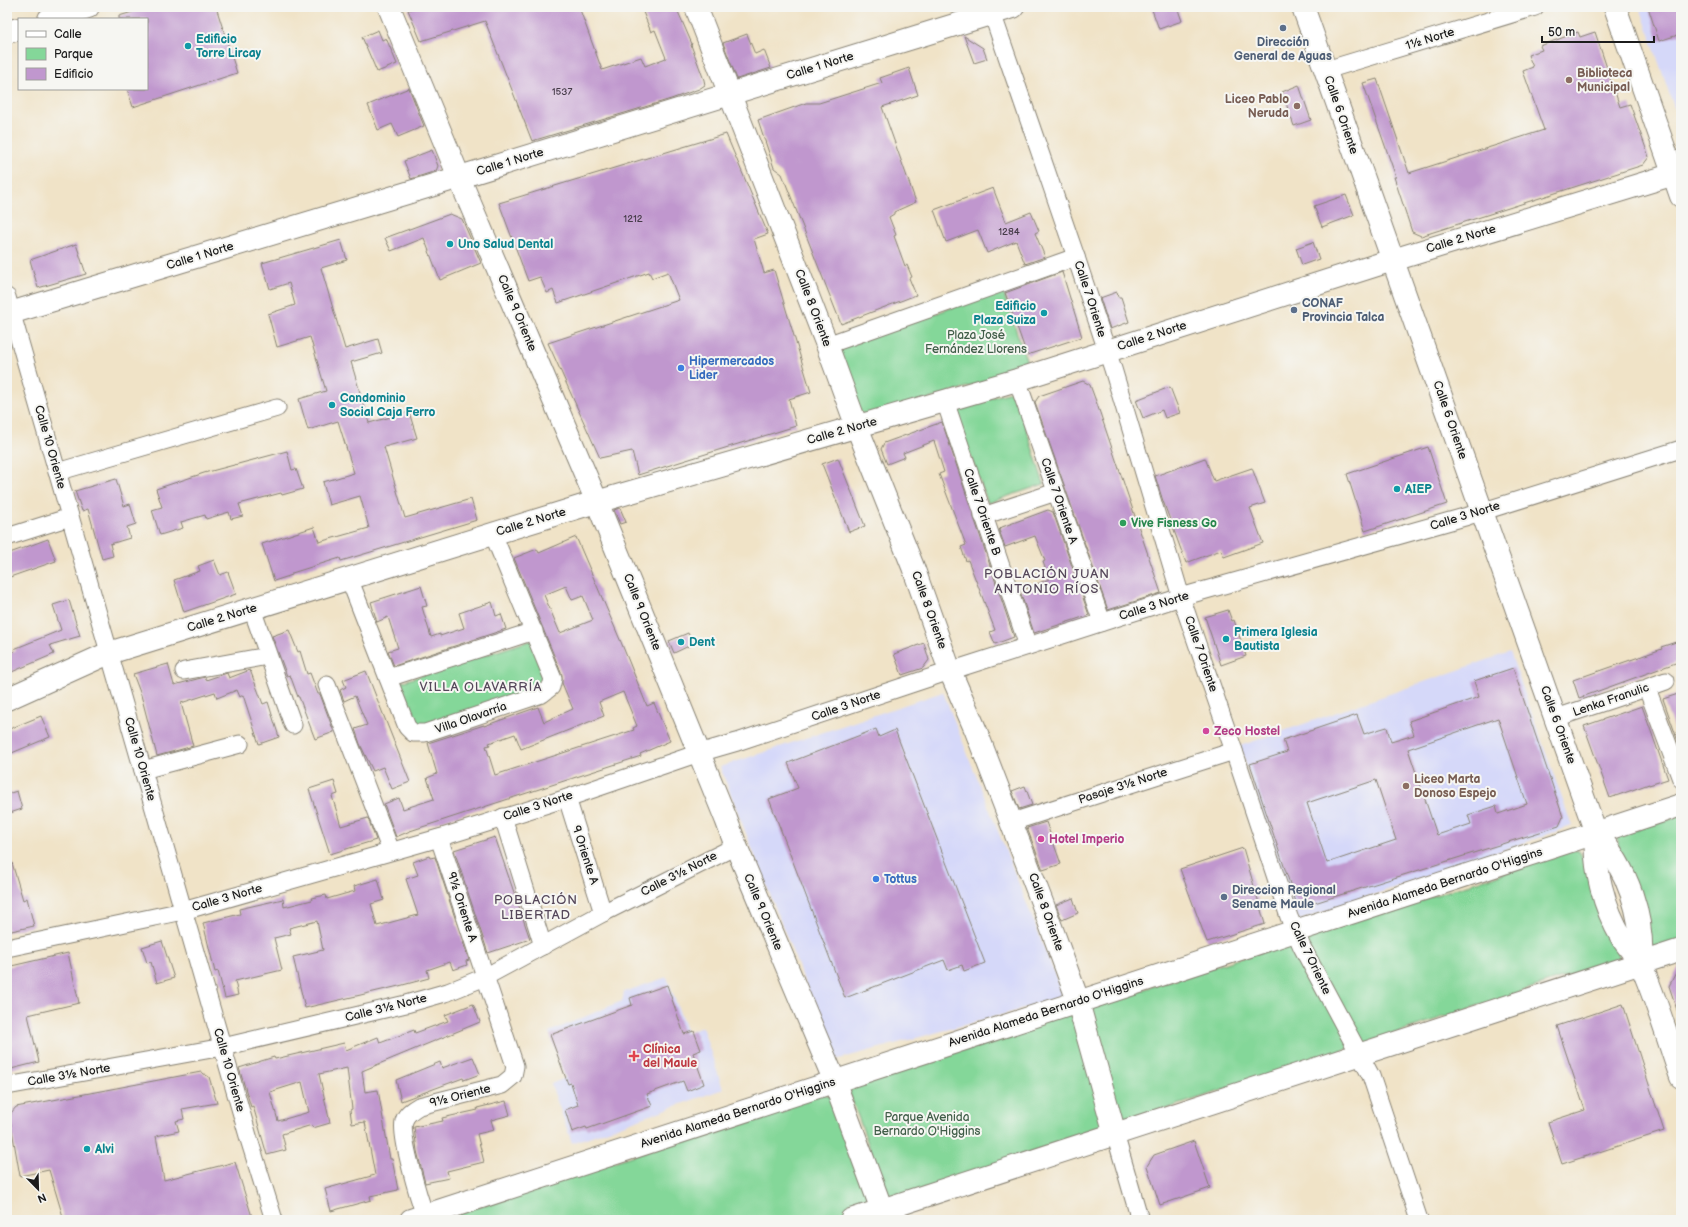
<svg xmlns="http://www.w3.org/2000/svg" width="1688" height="1227" font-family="'Balsamiq Sans',sans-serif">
  <rect width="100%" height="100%" fill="#f6f6f2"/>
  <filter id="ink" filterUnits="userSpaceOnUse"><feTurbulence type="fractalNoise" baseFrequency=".025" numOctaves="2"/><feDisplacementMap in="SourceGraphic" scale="8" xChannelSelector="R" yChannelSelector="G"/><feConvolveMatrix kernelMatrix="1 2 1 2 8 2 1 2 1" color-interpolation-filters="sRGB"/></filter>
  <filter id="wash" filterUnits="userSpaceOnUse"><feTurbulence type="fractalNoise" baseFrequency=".012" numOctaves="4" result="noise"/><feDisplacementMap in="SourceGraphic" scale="16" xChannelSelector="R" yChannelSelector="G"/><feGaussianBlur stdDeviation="0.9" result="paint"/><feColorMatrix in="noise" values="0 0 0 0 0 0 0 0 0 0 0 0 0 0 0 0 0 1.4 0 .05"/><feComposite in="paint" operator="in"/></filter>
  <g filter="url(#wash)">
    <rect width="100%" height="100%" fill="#f0e3c7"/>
    <g fill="#d5d8f9">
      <polygon points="1640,7 1681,7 1681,128"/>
      <polygon points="1510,652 1572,826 1298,921 1240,746"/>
      <polygon points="943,692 1064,998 835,1060 720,767"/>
      <polygon points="667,977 687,1033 702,1027 723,1089 572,1143 551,1084 565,1078 549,1032 622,1001 624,992"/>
    </g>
    <g fill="#84d799" stroke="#507a5a">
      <polygon points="1002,289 1029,368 871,417 861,413 834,351"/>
      <polygon points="1014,391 1044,484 988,503 953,409"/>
      <polygon points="532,640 548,685 415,731 398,683"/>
      <polygon points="1681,815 1681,941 1654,949 1651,946 1618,846 1618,838 1623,834"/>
      <polygon points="1575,850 1579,851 1581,854 1619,955 1619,959 897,1198 887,1195 849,1092 854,1083"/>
      <polygon points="822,1093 832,1097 870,1200 867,1208 829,1220 437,1220"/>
    </g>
    <g id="blocks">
      <g fill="#c097ce" fill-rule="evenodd">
        <polygon points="149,7 216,7 237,73 133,107 127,89 147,89 147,19 119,19 119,16"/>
        <polygon points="416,7 579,7 602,70 641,57 645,66 666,58 655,30 651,32 641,7 676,7 692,44 691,45 704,80 705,85 699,89 671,99 532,141 485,21 421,41 408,10"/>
        <polygon points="1151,7 1177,7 1182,21 1159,29"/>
        <polygon points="1648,7 1681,7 1681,34 1659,41"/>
        <polygon points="378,30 382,40 386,38 397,64 377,72 362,37"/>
        <polygon points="1578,32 1580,37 1595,32 1620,107 1630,104 1649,157 1643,165 1421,236 1412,232 1394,177 1396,177 1363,83 1377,79 1409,173 1544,130 1523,71 1533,67 1528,55 1542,50 1540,46"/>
        <polygon points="747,34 755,54 764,50 771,68 737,79 723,43"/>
        <polygon points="964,36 983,48 987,59 974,63"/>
        <polygon points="909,68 918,95 882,107 916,202 894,212 894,214 889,217 896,235 894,236 905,266 907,265 912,277 909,278 916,295 841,324 782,174 774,168 758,120 806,103 819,103 882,83 880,78"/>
        <polygon points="1299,85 1311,120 1294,126 1282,92"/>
        <polygon points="409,88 424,126 398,137 392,124 378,130 368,105"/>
        <polygon points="726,134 768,234 754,239 764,273 774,270 811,392 789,399 796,426 638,475 632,451 600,458 548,343 679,300 668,272 652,278 649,272 558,303 553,290 547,293 540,277 528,281 499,203"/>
        <polygon points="432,150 438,166 436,171 411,179 404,161"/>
        <polygon points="993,188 1006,222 1031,212 1039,231 1035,233 1045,257 1025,264 1016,241 987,253 978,230 946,242 934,210"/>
        <polygon points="1346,195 1354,215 1322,227 1314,206"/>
        <polygon points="450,214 462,219 481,263 440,280 424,238 391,251 385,238"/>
        <polygon points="341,240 347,260 321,268 345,349 378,339 382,353 351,362 369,423 409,412 417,438 384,447 405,518 471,499 477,520 341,561 340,558 292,573 292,575 274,581 262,544 314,527 319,542 369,528 360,496 329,505 323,482 354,473 338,421 308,430 299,399 326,391 310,337 277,347 268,314 295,305 289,283 270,289 262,263"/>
        <polygon points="1313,242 1319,259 1302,265 1296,248"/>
        <polygon points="76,244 86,274 38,288 30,260"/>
        <polygon points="1062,272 1082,337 1027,355 1005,293"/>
        <polygon points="1117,292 1118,297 1121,297 1129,322 1110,329 1100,298"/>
        <polygon points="1083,381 1090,385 1097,404 1161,593 1108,610 1035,402 1039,396"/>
        <polygon points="1170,387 1180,413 1165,418 1162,410 1143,418 1136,400"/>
        <polygon points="942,422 1014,637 995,644 990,632 995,630 968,560 966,561 961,547 966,545 939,474 944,472 934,441 903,453 905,457 887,464 881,449 884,443"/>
        <polygon points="1428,447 1447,504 1365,531 1347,474"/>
        <polygon points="287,451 292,470 296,469 303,489 282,495 281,493 239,504 243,516 231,519 229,512 206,519 205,515 181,522 183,528 160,535 152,510 162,507 156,489 204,473"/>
        <polygon points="838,458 865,526 849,532 822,464"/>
        <polygon points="1205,458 1214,481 1252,468 1265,503 1250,508 1263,543 1224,557 1221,550 1186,563 1163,501 1155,476"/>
        <polygon points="116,479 124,506 130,504 136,524 127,527 130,538 110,544 113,556 102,559 88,509 82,511 75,491"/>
        <polygon points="620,508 626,522 620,524 614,510"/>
        <polygon points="1048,510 1053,512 1089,615 1034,633 1020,591 1049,579 1043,562 1045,561 1035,536 1005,547 999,530 1002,527"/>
        <path d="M576,537L621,642L647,706L654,703L670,741L640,754L641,756L410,831L396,837L384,804L399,798L403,809L434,799L427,778L437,774L428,743L484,725V726L538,707L544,722L573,709L562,683V675L514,558L537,549L539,553ZM566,586L572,600L583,596L593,620L560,633L544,595ZM623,692L637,726L633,728L634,730L495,775L486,746L490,745L489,743L515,734L521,749L604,716L599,702Z"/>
        <polygon points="48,539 56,561 7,578 7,554"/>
        <polygon points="214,560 220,575 228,572 236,594 184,612 174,580 200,571 198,566"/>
        <polygon points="421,586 427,606 422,607 431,637 440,634 440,636 464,628 459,613 492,602 496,616 501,614 506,629 394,666 388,651 398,648 388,617 377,622 371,602"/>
        <polygon points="69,600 80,636 50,645 54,654 7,674 7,655 15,651 14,649 61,630 53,605"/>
        <polygon points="1228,610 1232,621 1234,620 1246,656 1221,665 1205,617"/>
        <polygon points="289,630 298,652 300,651 307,674 310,673 318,694 320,694 334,732 315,739 299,697 298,697 290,675 287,676 272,636"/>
        <polygon points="688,633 693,644 674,653 669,641"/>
        <polygon points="1676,642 1681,661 1579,698 1573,680 1662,649 1661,647"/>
        <polygon points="924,643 929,660 923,668 902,675 894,654"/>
        <polygon points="168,664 174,685 205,677 206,680 227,673 229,678 250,670 263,704 268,702 279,737 259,744 243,695 240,697 237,690 217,698 215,692 181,703 193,746 157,756 141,695 133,674"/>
        <path d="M1513,668L1563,817L1559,826L1305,906L1296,902L1250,764L1287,752L1283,740L1357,715L1364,734L1387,727L1391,742L1414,735L1409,721L1479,697L1474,681ZM1498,718L1527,804L1498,814L1496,806L1468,815L1471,824L1437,835L1408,749ZM1376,780L1396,840L1327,863L1307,803Z"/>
        <polygon points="366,671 410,782 392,789 383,767 373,771 360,744 355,729 367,725 355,696 344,701 340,690 346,687 343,680"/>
        <polygon points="1681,693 1681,744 1679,744 1663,699"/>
        <polygon points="1642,706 1668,779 1649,785 1649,784 1610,798 1584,726"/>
        <polygon points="41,716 50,737 7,755 7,730"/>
        <polygon points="876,729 879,737 895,730 985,963 964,971 962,965 948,970 944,960 845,998 769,799 798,788 788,763"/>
        <polygon points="334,781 338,794 332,796 341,826 368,818 376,840 330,854 309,789"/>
        <polygon points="1025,786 1032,805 1019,809 1012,791"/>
        <polygon points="17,791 22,809 7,814 7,794"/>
        <polygon points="1046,822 1061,864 1043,870 1027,828"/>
        <polygon points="495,837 530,939 488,953 454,850"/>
        <polygon points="1243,848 1265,924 1207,942 1180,869"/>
        <polygon points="10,856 23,900 27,898 34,926 7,932 7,857"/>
        <polygon points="429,856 430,858 435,857 469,960 466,961 467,965 453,970 450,962 427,970 429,978 399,986 305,1008 293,957 323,950 317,921 289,928 291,934 274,938 282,970 235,981 238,995 225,998 218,971 215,972 203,923 240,914 239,909 283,899 284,907 312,900 311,898 326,895 327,899 355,891 354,886 378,879 384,900 371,904 377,926 418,915 406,879 418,875 413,862"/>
        <polygon points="1073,898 1078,913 1062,920 1056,905"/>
        <polygon points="162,941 174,978 157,983 151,962 147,963 142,947"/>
        <polygon points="68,953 79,1003 28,1015 39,1062 7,1070 7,967"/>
        <polygon points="1681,963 1681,1016 1679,1016 1669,986"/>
        <polygon points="667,985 684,1034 694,1031 701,1050 693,1053 704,1084 687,1091 683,1081 647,1094 652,1106 587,1129 586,1127 572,1132 565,1110 578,1105 571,1083 568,1084 550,1035 632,1005 630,998"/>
        <path d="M473,1004L480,1022L362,1071L365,1092L378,1090L390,1159H392L398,1190L370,1196L371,1200L331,1211L325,1189L375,1175L365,1122L352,1124L350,1110L352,1109L347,1068L319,1074L330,1123L313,1128L312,1125L282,1134L286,1150L267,1155L253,1106L251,1107L239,1068L274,1057L275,1059L344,1043L346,1050L378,1037L380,1043L414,1030L415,1033L448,1021L445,1015ZM302,1082L309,1112L278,1121L270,1092Z"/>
        <polygon points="1623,1004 1664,1131 1562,1164 1548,1122 1585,1110 1557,1026"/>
        <polygon points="473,1057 480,1074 464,1080 463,1078 401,1101 396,1080 440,1062 442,1068"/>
        <polygon points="201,1072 209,1077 217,1103 182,1109 184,1119 176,1121 179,1131 156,1136 164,1180 235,1162 253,1220 64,1220 49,1170 20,1176 10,1119 11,1113 16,1107"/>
        <polygon points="506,1101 510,1115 491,1120 494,1130 477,1134 484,1162 447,1171 449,1178 425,1183 417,1151 414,1127 443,1121 442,1118 478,1110 477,1108"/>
        <polygon points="1194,1141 1210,1188 1160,1205 1147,1166 1154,1155"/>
      </g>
    </g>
  </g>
  <g filter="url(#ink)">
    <use href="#blocks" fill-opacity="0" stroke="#868072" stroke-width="1"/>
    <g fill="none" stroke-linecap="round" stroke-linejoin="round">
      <defs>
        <g id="street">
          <polyline points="990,7 1076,257 1113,369 1181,597 1234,751 1289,917 1302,947 1371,1076 1419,1220"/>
          <polyline points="1326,70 1535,7"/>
          <polyline points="7,297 248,1136 274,1220"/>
          <polyline points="827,345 1076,257"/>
          <polyline points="1017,380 1102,622"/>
          <polyline points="945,401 1028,646"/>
          <polyline points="57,472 277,408"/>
          <polyline points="983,516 1056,492"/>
          <polyline points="7,537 70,517"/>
          <polyline points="349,578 407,727 413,733 425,733 542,694 551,687 553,679 493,534"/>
          <polyline points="252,609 293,725"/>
          <polyline points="184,671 268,656"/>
          <polyline points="388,678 534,631"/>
          <polyline points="327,685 391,851"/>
          <polyline points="1645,690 1648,691 1681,779"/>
          <polyline points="1556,718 1643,689 1645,690 1649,687 1666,681"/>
          <polyline points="143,770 240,744"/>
          <polyline points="567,798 603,913"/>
          <polyline points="503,817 543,946"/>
          <polyline points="1012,822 1234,751"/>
          <polyline points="7,948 183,911 439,838 567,798 699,753 737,742 950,671 1181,597 1468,516 1681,449"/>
          <polyline points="7,1086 223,1047 406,1004 448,992 485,977 603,913 736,846"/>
          <polyline points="1115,1134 1140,1220"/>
          <path d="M425,1215C419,1199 400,1136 404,1121C406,1114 412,1110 419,1106L502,1085L513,1076L515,1066L439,838"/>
        </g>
        <g id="secondary">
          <polyline points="389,7 466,194 597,502 726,819 736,846 830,1070 882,1210"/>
          <polyline points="696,7 827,345 857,427 913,567 950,671 976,731 1043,905 1076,995 1115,1134"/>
          <path d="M1303,7L1596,833C1628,869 1644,916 1641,964"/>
          <polyline points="1615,7 1681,196"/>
          <polyline points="49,19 88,7"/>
          <polyline points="7,32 19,29"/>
          <polyline points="7,314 460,177 1013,7"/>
          <polyline points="7,699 109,653 586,505 1017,380 1380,264 1681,172"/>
          <path d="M1596,833C1593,867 1604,908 1622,938C1627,947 1637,955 1641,965C1657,1001 1668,1040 1681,1077"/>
        </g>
        <g id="primary">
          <path d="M411,1220C834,1080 1258,944 1681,805"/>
          <polyline points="851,1220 1681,950"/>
        </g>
      </defs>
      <use href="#street" stroke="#868072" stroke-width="19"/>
      <use href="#secondary" stroke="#868072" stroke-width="24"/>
      <use href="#primary" stroke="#868072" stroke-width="24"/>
      <use href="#street" stroke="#fff" stroke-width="17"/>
      <use href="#secondary" stroke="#fff" stroke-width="22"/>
      <use href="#primary" stroke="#fff" stroke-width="22"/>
    </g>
  </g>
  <g fill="#5c6f8a" stroke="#f6f6f2" stroke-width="1.5">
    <circle cx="1283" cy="28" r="4"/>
    <circle cx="1294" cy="310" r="4"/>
    <circle cx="1224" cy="897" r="4"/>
  </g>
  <g fill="#0f9aa8" stroke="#f6f6f2" stroke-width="1.5">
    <circle cx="188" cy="46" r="4"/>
    <circle cx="450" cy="244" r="4"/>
    <circle cx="1044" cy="313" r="4"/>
    <circle cx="332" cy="405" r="4"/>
    <circle cx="1397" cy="489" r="4"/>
    <circle cx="1226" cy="639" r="4"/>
    <circle cx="681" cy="642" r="4"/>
    <circle cx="87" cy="1149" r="4"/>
  </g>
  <g fill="#8d6e63" stroke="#f6f6f2" stroke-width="1.5">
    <circle cx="1569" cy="80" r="4"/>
    <circle cx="1297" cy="106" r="4"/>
    <circle cx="1406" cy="786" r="4"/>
  </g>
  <g fill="#3f7fe0" stroke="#f6f6f2" stroke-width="1.5">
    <circle cx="681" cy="368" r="4"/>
    <circle cx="876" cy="879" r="4"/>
  </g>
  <circle fill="#2e9e5b" stroke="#f6f6f2" stroke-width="1.5" cx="1123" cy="523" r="4"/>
  <g fill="#d1479c" stroke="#f6f6f2" stroke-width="1.5">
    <circle cx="1206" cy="731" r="4"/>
    <circle cx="1041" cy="839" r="4"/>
  </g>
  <path fill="#e0444e" stroke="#f6f6f2" stroke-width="1.5" d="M632 1050h4v4h4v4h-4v4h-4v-4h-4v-4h4z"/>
  <g text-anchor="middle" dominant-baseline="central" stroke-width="4" stroke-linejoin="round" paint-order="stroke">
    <g font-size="10" fill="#453b48">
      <text x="562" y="92">1537</text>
      <text x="633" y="219">1212</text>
      <text x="1009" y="232">1284</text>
    </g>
    <g font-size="12" font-weight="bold" fill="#0d838f" stroke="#f6f6f2" text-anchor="start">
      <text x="196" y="39">Edificio<tspan x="196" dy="14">Torre Lircay</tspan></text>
      <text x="458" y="244">Uno Salud Dental</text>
      <text x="1036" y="306" text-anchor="end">Edificio<tspan x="1036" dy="14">Plaza Suiza</tspan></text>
      <text x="340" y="398">Condominio<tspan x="340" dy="14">Social Caja Ferro</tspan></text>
      <text x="1405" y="489">AIEP</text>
      <text x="1234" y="632">Primera Iglesia<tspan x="1234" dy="14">Bautista</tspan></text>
      <text x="689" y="642">Dent</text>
      <text x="95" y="1149">Alvi</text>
    </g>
    <g font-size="12" fill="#1c1c1c" stroke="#f6f6f2">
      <text transform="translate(1430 39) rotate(-17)">1½ Norte</text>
      <text transform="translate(820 66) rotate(-17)">Calle 1 Norte</text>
      <text transform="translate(1341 115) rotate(71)">Calle 6 Oriente</text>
      <text transform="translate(510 162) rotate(-17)">Calle 1 Norte</text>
      <text transform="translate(1461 239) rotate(-17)">Calle 2 Norte</text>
      <text transform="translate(200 256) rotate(-17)">Calle 1 Norte</text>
      <text transform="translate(1090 299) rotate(72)">Calle 7 Oriente</text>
      <text transform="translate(813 308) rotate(69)">Calle 8 Oriente</text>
      <text transform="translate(517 313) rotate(67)">Calle 9 Oriente</text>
      <text transform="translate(1152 336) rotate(-18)">Calle 2 Norte</text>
      <text transform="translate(1450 420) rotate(71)">Calle 6 Oriente</text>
      <text transform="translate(842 431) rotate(-16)">Calle 2 Norte</text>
      <text transform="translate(50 447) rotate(74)">Calle 10 Oriente</text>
      <text transform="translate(1059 501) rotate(71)">Calle 7 Oriente A</text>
      <text transform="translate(982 512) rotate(71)">Calle 7 Oriente B</text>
      <text transform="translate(1465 516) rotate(-17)">Calle 3 Norte</text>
      <text transform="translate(531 522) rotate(-17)">Calle 2 Norte</text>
      <text transform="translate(1154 606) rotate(-17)">Calle 3 Norte</text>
      <text transform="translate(929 610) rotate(70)">Calle 8 Oriente</text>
      <text transform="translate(642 612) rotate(68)">Calle 9 Oriente</text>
      <text transform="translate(222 618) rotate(-17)">Calle 2 Norte</text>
      <text transform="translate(1201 654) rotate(71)">Calle 7 Oriente</text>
      <text transform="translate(1611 700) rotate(-19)">Lenka Franulic</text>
      <text transform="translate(846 706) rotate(-19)">Calle 3 Norte</text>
      <text transform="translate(471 718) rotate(-19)">Villa Olavarría</text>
      <text transform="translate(1558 725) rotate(70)">Calle 6 Oriente</text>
      <text transform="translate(140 759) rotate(74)">Calle 10 Oriente</text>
      <text transform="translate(1123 786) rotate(-18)">Pasaje 3½ Norte</text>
      <text transform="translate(538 806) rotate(-18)">Calle 3 Norte</text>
      <text transform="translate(585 855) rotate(72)">9 Oriente A</text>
      <text transform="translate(679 874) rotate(-27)">Calle 3½ Norte</text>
      <text transform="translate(1445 883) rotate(-18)">Avenida Alameda Bernardo O'Higgins</text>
      <text transform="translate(227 898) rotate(-16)">Calle 3 Norte</text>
      <text transform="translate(462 907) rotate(72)">9½ Oriente A</text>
      <text transform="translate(763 912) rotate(67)">Calle 9 Oriente</text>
      <text transform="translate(1046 912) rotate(70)">Calle 8 Oriente</text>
      <text transform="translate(1310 958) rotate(64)">Calle 7 Oriente</text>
      <text transform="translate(386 1008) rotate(-14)">Calle 3½ Norte</text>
      <text transform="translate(1046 1012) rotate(-18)">Avenida Alameda Bernardo O'Higgins</text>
      <text transform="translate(229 1070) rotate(74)">Calle 10 Oriente</text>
      <text transform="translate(69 1075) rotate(-10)">Calle 3½ Norte</text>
      <text transform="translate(460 1096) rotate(-14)">9½ Oriente</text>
      <text transform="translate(738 1113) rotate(-18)">Avenida Alameda Bernardo O'Higgins</text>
    </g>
    <g font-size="12" font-weight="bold" fill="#4e5e75" stroke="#f6f6f2" text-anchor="start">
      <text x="1283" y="42" text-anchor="middle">Dirección<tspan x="1283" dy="14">General de Aguas</tspan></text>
      <text x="1302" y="303">CONAF<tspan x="1302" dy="14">Provincia Talca</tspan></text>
      <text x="1232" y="890">Direccion Regional<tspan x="1232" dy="14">Sename Maule</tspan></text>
    </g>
    <g font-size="12" font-weight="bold" fill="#785e54" stroke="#f6f6f2" text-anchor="start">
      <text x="1577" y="73">Biblioteca<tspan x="1577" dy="14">Municipal</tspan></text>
      <text x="1289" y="99" text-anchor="end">Liceo Pablo<tspan x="1289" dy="14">Neruda</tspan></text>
      <text x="1414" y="779">Liceo Marta<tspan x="1414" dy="14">Donoso Espejo</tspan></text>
    </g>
    <g font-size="12" fill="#405d48" stroke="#f6f6f2">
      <text x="976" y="335">Plaza José<tspan x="976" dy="14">Fernández Llorens</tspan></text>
      <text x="927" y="1117">Parque Avenida<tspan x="927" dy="14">Bernardo O'Higgins</tspan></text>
    </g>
    <g font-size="12" font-weight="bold" fill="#366cbe" stroke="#f6f6f2" text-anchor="start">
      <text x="689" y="361">Hipermercados<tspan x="689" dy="14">Lider</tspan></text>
      <text x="884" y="879">Tottus</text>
    </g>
    <g font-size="12" font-weight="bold" fill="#27864d" stroke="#f6f6f2" text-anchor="start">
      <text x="1131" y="523">Vive Fisness Go</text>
    </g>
    <g font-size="12" font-weight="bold" fill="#b23c85" stroke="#f6f6f2" text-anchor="start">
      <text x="1214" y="731">Zeco Hostel</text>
      <text x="1049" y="839">Hotel Imperio</text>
    </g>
    <g font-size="12" font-weight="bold" fill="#be3a42" stroke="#f6f6f2" text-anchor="start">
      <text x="643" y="1049">Clínica<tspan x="643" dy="14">del Maule</tspan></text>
    </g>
    <g font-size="13" letter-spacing="1" fill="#55475a" stroke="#f6f6f2">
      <text x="1047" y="574">POBLACIÓN JUAN<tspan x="1047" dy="15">ANTONIO RÍOS</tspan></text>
      <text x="481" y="687">VILLA OLAVARRÍA</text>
      <text x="536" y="900">POBLACIÓN<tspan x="536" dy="15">LIBERTAD</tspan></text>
    </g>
  </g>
  <rect width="1688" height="1227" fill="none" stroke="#f6f6f2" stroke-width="24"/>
  <rect x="18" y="18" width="130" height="72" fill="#f6f6f2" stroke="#9f9f9c"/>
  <rect x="26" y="31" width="20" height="6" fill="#ffffff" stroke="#9f9f9c"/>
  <text x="54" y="38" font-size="12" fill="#1c1c1c">Calle</text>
  <rect x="26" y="48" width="20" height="12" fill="#84d799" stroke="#9f9f9c"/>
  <text x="54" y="58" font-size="12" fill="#1c1c1c">Parque</text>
  <rect x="26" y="68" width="20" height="12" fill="#c097ce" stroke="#9f9f9c"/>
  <text x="54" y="78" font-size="12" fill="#1c1c1c">Edificio</text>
  <g transform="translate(38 1189) rotate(157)" stroke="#f6f6f2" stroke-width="3" paint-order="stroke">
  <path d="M0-3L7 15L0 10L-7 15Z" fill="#1c1c1c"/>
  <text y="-6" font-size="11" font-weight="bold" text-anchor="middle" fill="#1c1c1c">N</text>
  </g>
  <path d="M1542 36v6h112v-6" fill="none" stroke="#1c1c1c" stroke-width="2"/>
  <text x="1548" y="36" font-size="12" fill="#1c1c1c" stroke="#f6f6f2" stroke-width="3" paint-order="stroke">50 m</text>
</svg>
